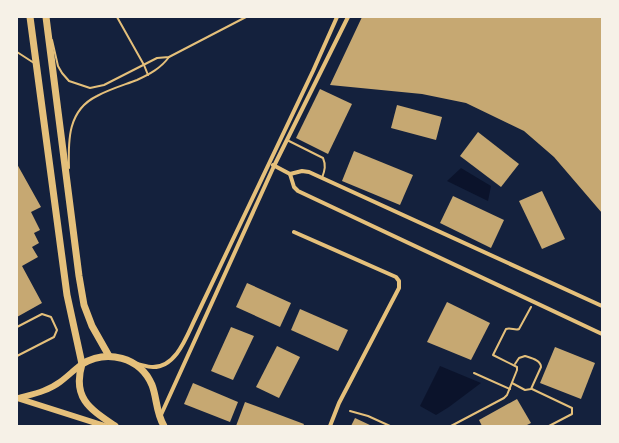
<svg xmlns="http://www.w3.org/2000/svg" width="619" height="443" font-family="'Golos Text',sans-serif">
  <rect width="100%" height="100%" fill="#14213d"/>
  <g fill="#0b132b">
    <polygon points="461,168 491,186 488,201 447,181"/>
    <polygon points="440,366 481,383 449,407 436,415 420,406"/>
  </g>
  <g fill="#c6a872">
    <polygon points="362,17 602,17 602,213 554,157 524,131 466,103 422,94 330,85"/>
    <polygon points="320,89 352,104 328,154 296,138"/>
    <polygon points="397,105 442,117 436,140 391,128"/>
    <polygon points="478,132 519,164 501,187 460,156"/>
    <polygon points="354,151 413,175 400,205 342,181"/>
    <polygon points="17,164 41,207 31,212 40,230 34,233 39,243 32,247 38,257 22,266 42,303 17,317"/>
    <polygon points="542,191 565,239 542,249 519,201"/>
    <polygon points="453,196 504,220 491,248 440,223"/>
    <polygon points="247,283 291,303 280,327 236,307"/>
    <polygon points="447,302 490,323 471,360 427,342"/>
    <polygon points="300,309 348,330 338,351 291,330"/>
    <polygon points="231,327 254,336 233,380 211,371"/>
    <polygon points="277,346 300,357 279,398 256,387"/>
    <polygon points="555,347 595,363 581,399 540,383"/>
    <polygon points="193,383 238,402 230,422 184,404"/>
    <polygon points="517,399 531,423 525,426 482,426 479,420"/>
    <polygon points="245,402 304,424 303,426 236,426"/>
    <polygon points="355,418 372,426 351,426"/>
  </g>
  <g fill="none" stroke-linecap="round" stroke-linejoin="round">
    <g stroke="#e5c07b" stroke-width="2">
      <polyline points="474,373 510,389"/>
      <path d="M512,383L525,390L531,389L541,367C541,360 531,358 525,356L519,358L515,364"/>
      <polyline points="532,389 572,408 572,414 549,426"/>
      <polyline points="350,411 368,416 390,426"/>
      <path d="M451,426L504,398L507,395L517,370V367L493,355L506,329C511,327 515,331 519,329L531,307"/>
    </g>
    <g stroke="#e5c07b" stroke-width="2">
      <polyline points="117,17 144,65 148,75"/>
      <polyline points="52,40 58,66 62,73 69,81 90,88 104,85 157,58 169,57 246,17"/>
      <polyline points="17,52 34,63"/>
      <path d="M287,140L323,158C326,165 325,170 322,178"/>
      <path d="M69,168C68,140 68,110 97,96C110,89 124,85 137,80C150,74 161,68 169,57"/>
      <polyline points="17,327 42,314 51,317 57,330 54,337 17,356"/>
    </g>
    <g stroke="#e5c07b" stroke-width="4">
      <polyline points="273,165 290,174 302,171 309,172 602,306"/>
      <polyline points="290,174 294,187 298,191 602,334"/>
      <polyline points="294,232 396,277 399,281 399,288 339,403 330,426"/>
      <path d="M137,364C142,365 148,367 153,367C177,367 187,335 196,317L313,71L337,17"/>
      <polyline points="160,417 274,166 348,17"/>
    </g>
    <g stroke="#e5c07b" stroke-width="6">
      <polyline points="17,398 105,426"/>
      <path d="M19,398C33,394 48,391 60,382C68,376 75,369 82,364"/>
    </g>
    <g stroke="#e5c07b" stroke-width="7">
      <path d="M30,17L67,295L82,364C72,398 90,409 115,426"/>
      <polyline points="46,17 79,276 84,305 92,326 109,356"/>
      <path d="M82,364C107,349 140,357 152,385C157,398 156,413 164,426"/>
    </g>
  </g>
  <rect width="619" height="443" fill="none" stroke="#f6f1e7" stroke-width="36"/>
</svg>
